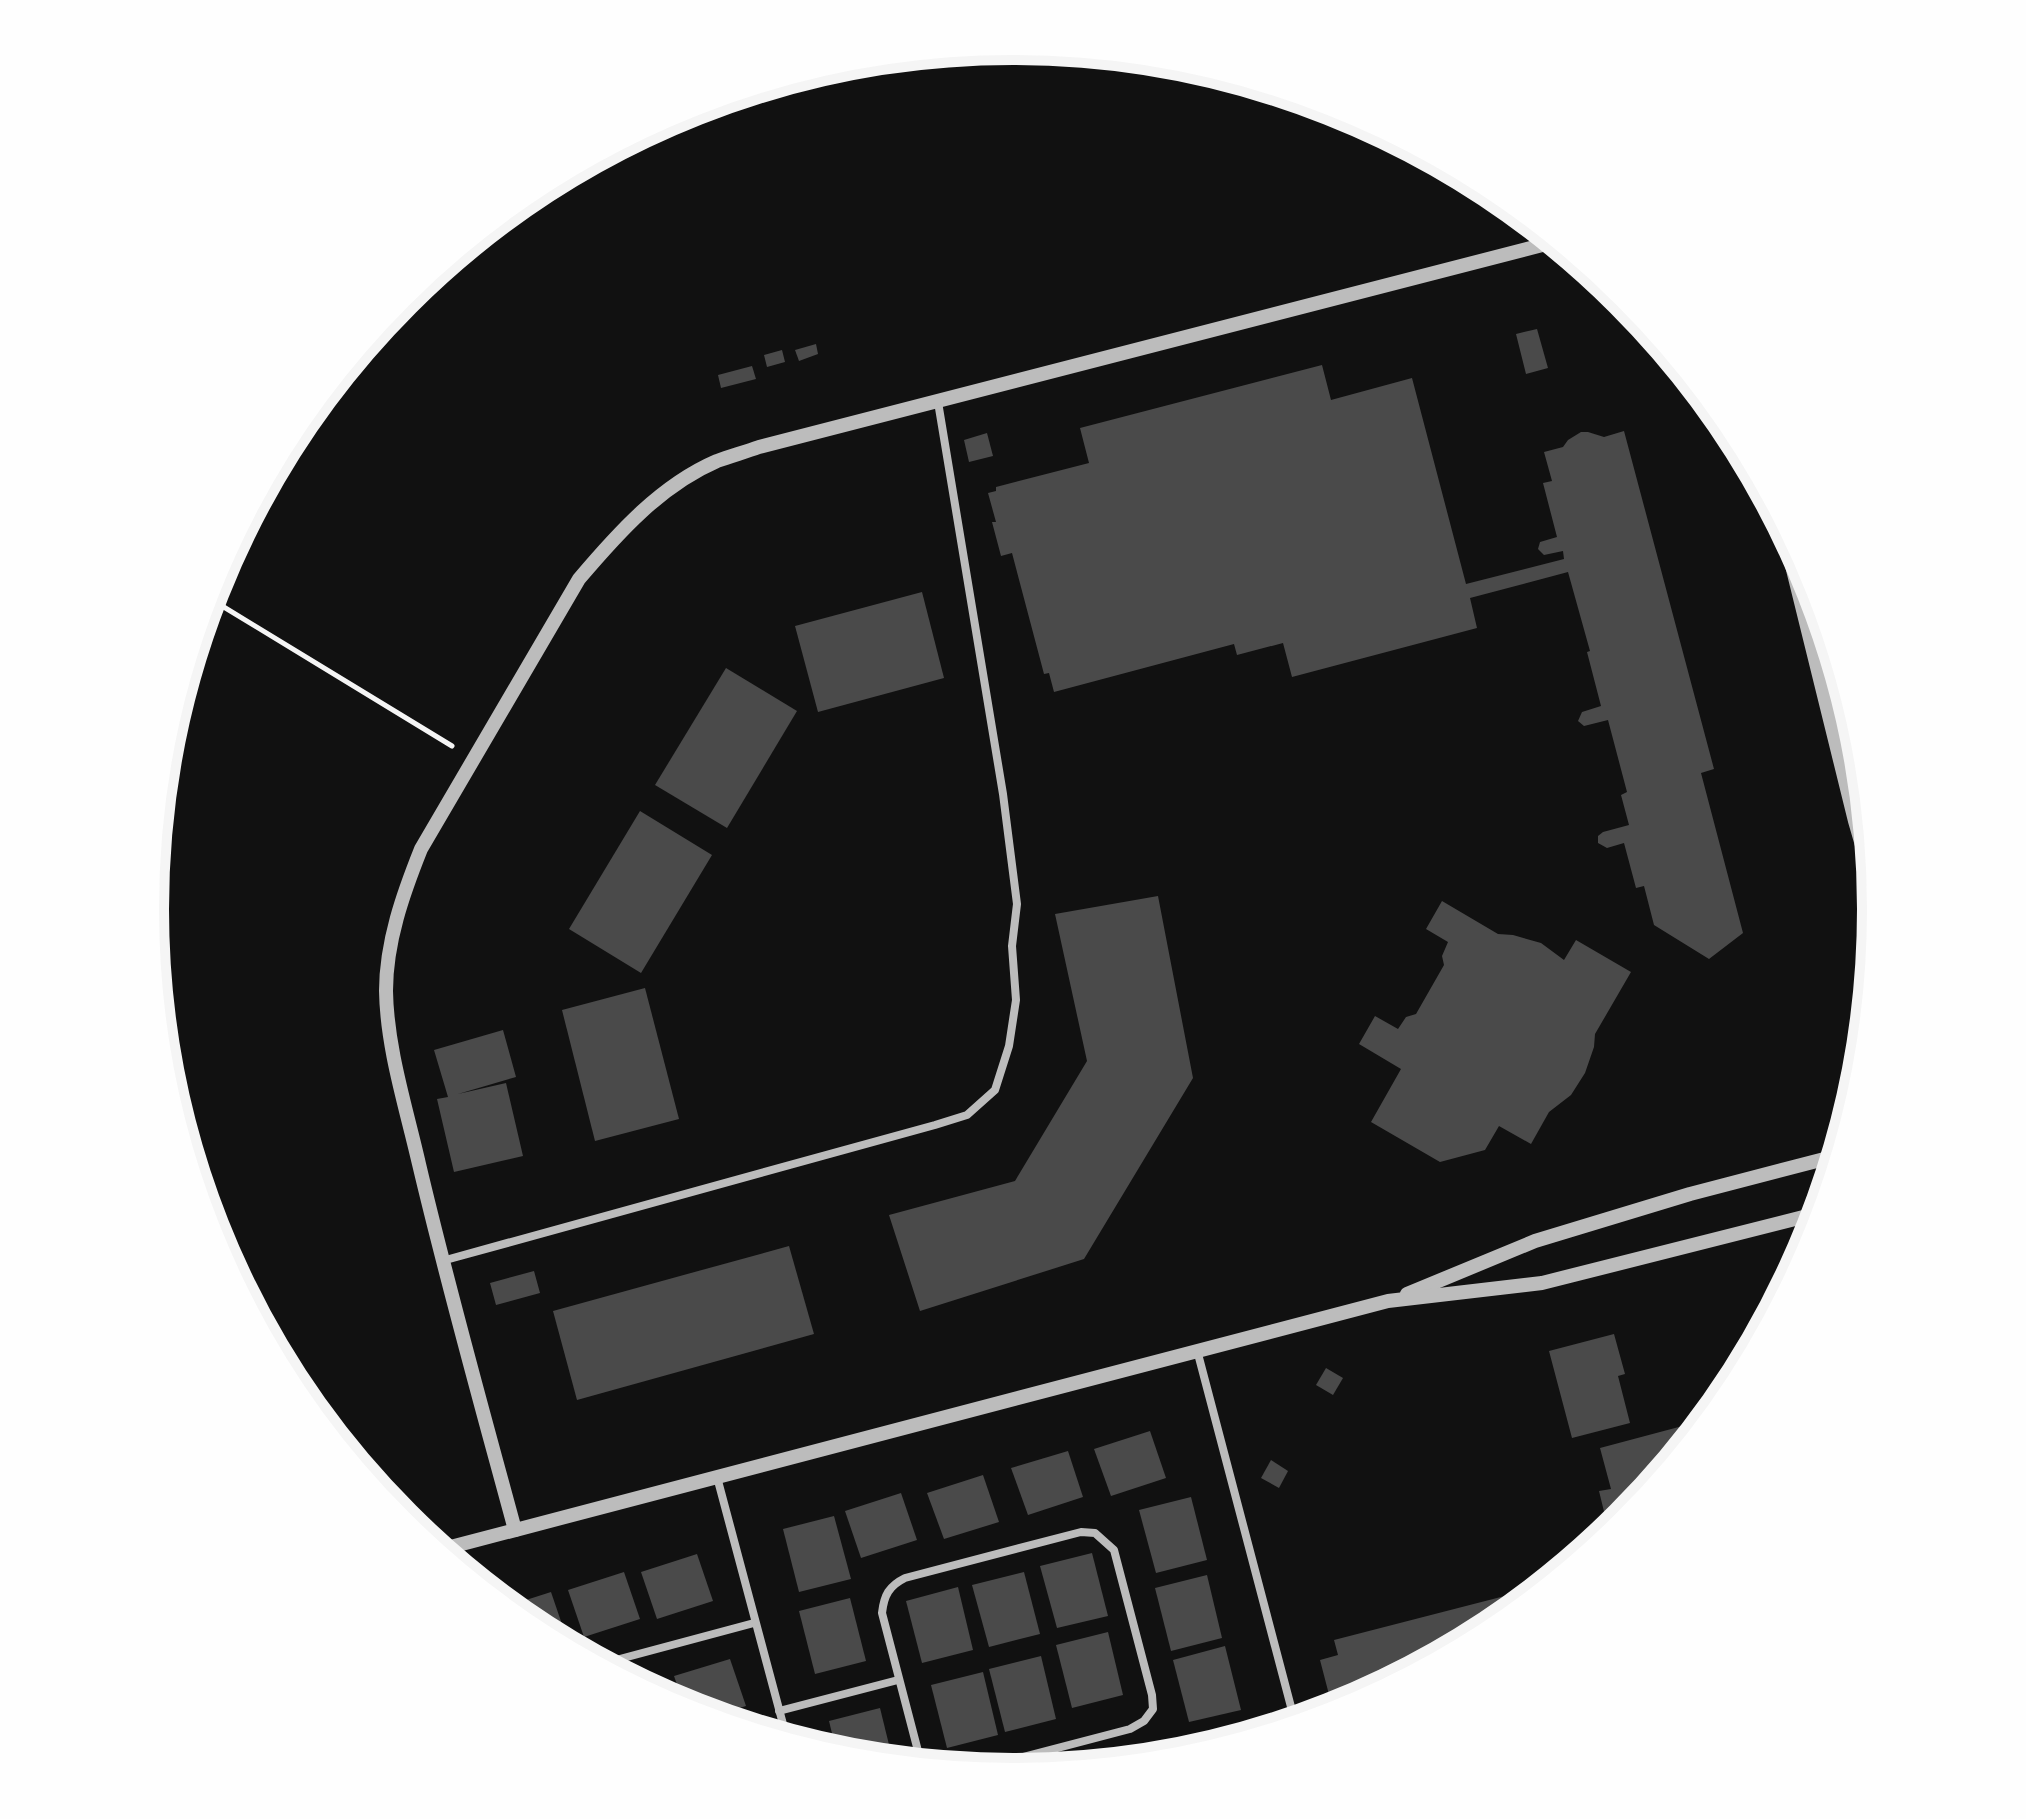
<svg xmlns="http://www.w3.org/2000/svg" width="2026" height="1819" font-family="Karla,sans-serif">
  <rect width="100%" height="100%" fill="#111"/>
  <g fill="#4a4a4a">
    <polygon points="1537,329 1548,368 1526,374 1516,334"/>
    <polygon points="816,344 818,354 799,361 795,350"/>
    <polygon points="782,350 785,362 767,367 764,355"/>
    <polygon points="1322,365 1331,400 1412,378 1466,584 1564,559 1563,551 1544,555 1538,549 1540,542 1557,537 1543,483 1552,481 1544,452 1563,447 1568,440 1581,432 1588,432 1604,437 1624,431 1714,769 1701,773 1743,933 1709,959 1654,925 1644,886 1636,888 1624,843 1607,848 1598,843 1598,836 1603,832 1629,825 1621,795 1627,792 1608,720 1584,726 1578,721 1582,712 1601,706 1587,652 1590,651 1568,572 1470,598 1477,628 1292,677 1283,643 1237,655 1234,644 1054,692 1049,673 1044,674 1012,553 1001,556 992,522 996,522 988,493 996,491 996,487 1089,463 1080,428"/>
    <polygon points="752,366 756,379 721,388 718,375"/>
    <polygon points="987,433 993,456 969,462 964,440"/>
    <polygon points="922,592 944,678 818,712 795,626"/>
    <polygon points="726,668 797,711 727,828 655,785"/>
    <polygon points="640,811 712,855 641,973 569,929"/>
    <polygon points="1158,896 1193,1078 1084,1259 920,1311 889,1215 1015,1181 1087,1061 1055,914"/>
    <polygon points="1442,901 1498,934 1513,935 1541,943 1564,960 1576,940 1631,972 1595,1034 1594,1047 1585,1073 1571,1095 1549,1112 1531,1144 1499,1126 1485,1150 1440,1162 1371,1122 1401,1069 1359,1044 1375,1016 1398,1029 1406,1017 1416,1014 1444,965 1442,956 1448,942 1426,929"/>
    <polygon points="645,988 679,1119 595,1141 562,1010"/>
    <polygon points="503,1030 516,1077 458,1094 506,1083 523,1156 454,1172 437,1099 448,1097 434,1050"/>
    <polygon points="789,1246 814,1334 577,1400 553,1311"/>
    <polygon points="534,1271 540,1293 496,1305 490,1283"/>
    <polygon points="1614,1334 1625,1374 1618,1376 1630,1423 1572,1438 1549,1351"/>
    <polygon points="1326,1368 1343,1378 1333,1395 1316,1385"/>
    <polygon points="1705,1420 1623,1520 1609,1532 1599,1491 1611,1489 1600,1448"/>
    <polygon points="1150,1431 1166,1478 1111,1496 1094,1449"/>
    <polygon points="1068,1451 1083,1497 1028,1515 1011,1468"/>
    <polygon points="1271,1460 1288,1471 1279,1488 1261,1478"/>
    <polygon points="983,1475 999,1522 944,1539 927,1493"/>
    <polygon points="901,1493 917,1540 861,1558 845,1511"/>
    <polygon points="1191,1497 1207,1560 1156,1573 1139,1510"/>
    <polygon points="834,1516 851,1579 799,1592 783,1529"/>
    <polygon points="1092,1553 1108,1616 1057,1628 1040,1566"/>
    <polygon points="697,1554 713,1601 657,1619 641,1572"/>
    <polygon points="624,1572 640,1619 584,1637 568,1590"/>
    <polygon points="1024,1572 1040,1634 989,1647 972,1585"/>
    <polygon points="1207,1575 1222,1638 1171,1651 1155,1588"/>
    <polygon points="1543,1586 1514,1610 1491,1616 1492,1628 1333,1710 1320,1660 1338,1655 1334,1640"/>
    <polygon points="958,1587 973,1650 922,1663 906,1601"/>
    <polygon points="551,1592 567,1639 560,1642 533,1627 507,1606"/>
    <polygon points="850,1598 866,1661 815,1674 799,1611"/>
    <polygon points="1108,1632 1123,1695 1072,1708 1056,1645"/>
    <polygon points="1225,1646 1241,1710 1189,1722 1173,1660"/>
    <polygon points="1041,1656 1056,1719 1005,1732 989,1669"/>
    <polygon points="730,1659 746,1706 712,1716 685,1708 674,1676"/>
    <polygon points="983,1672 998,1735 947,1748 931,1685"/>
    <polygon points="653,1676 659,1695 635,1682"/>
    <polygon points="880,1708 893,1761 837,1754 829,1721"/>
  </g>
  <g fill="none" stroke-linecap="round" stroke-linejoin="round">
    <polyline stroke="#f5f5f5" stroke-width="5" points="209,598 452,746"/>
    <g stroke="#bcbcbc" stroke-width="8">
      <polyline points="442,1261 935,1125 967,1115 995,1090 1009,1046 1016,1000 1012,946 1017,904 1003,794 938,402"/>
      <polyline points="1197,1350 1295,1722"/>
      <polyline points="717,1477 787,1739"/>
      <polyline points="601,1664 754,1623"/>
      <polyline points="779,1711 898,1680"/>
      <path d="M927,1765L918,1751L882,1613C884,1595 889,1586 905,1578L1081,1532L1095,1533L1114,1550L1152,1695L1153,1709L1144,1721L1130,1729L977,1769"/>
    </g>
    <g stroke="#bcbcbc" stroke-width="14">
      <polyline points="1782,525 1855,821 1875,890"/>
      <polyline points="1407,1294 1535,1241 1690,1194 1836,1156"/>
      <path d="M515,1530C482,1408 448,1287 419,1164C406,1107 387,1049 386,991C386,942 403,894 421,849L579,579C618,533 661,485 717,461C731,456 745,452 759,447L1554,242"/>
      <polyline points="439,1550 1388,1301 1542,1283 1819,1213"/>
    </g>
  </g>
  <path d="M0 0H2026V1819H0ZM164 909a849 849 0 1 1 1698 0a849 849 0 1 1-1698 0Z" fill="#fefefe" fill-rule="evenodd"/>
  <path fill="none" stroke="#f5f5f5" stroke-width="10" d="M164 909a849 849 0 1 1 1698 0a849 849 0 1 1-1698 0Z"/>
</svg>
